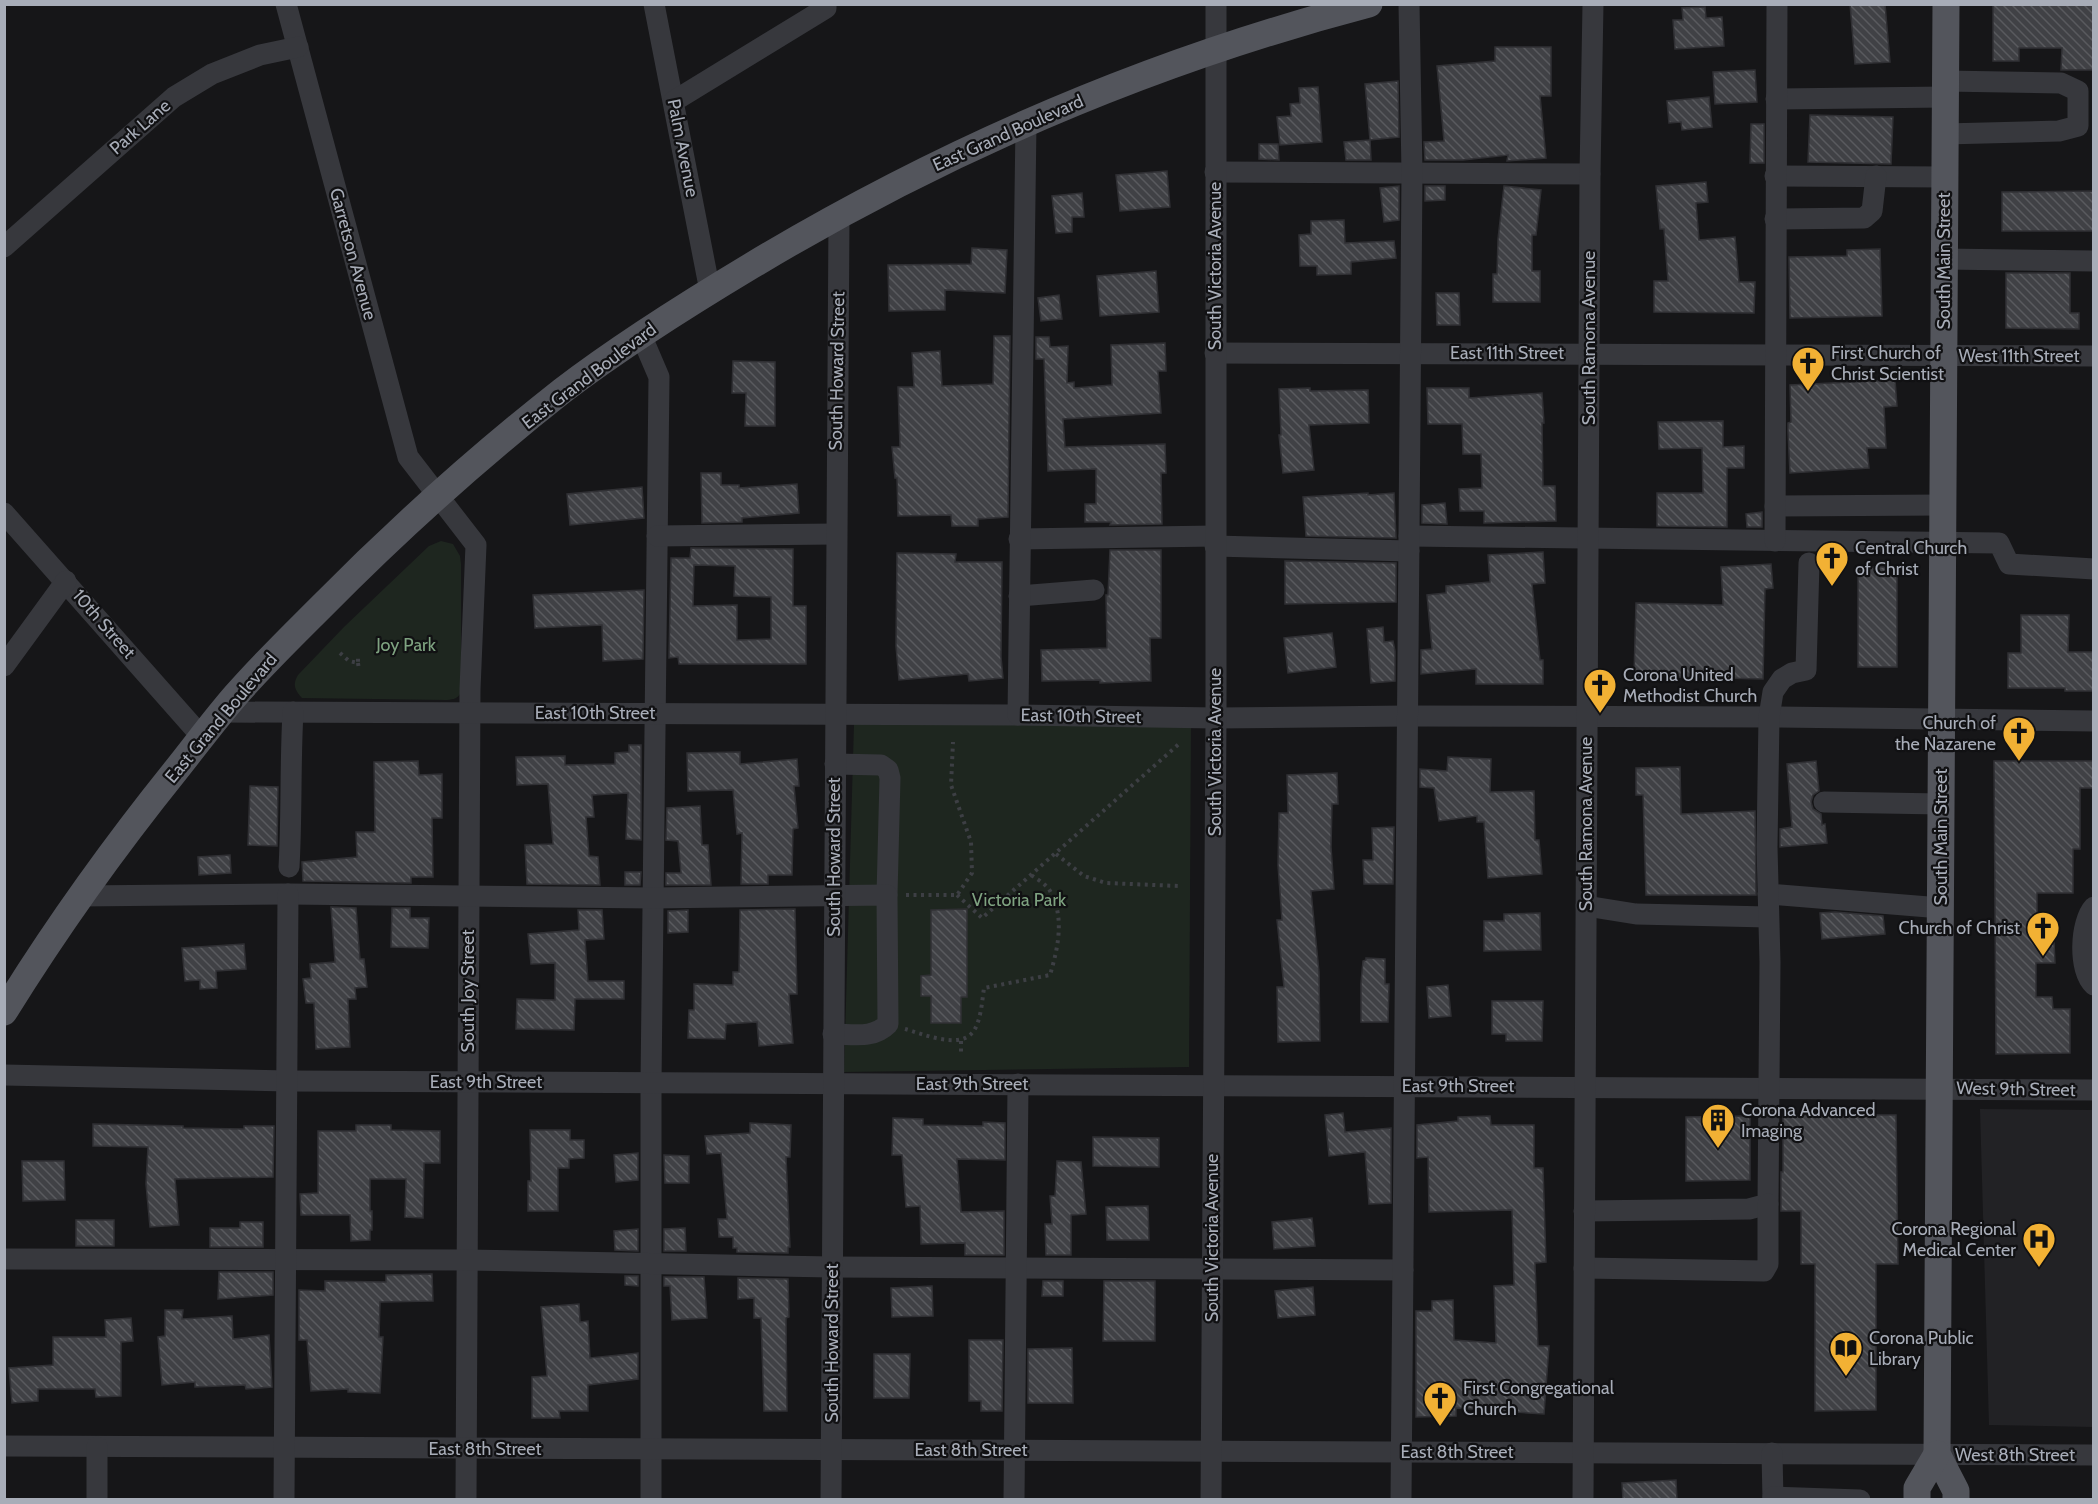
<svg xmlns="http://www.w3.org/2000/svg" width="2098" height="1504" font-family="Cabin,sans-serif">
  <defs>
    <pattern id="building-back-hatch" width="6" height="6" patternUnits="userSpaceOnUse" patternTransform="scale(1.5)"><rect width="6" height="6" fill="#404145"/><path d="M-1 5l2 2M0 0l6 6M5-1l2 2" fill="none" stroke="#595a5e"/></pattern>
  </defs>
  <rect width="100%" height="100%" fill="#161618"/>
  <polygon fill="#222225" points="1980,1109 2093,1110 2093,1427 1989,1425"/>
  <g fill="#1e261f">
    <path d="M441,541L453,544L460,556L461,564V692C458,699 454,699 447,700L302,698C295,690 292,685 298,675L344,627L429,546Z"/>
    <polygon points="854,724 1191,725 1189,1067 844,1072"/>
  </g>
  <g fill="url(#building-back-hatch)" stroke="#303034" stroke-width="1.5" fill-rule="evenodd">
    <polygon points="1850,4 1885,4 1890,62 1855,64"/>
    <polygon points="1993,4 2094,4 2094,70 2061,70 2062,48 2019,48 2019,61 1993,61"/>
    <polygon points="1705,7 1706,18 1722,17 1724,46 1675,49 1673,20 1683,20 1682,8"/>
    <polygon points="1495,47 1551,47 1551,96 1540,96 1546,158 1507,161 1508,155 1463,160 1425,160 1424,142 1444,141 1437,66 1495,61"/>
    <polygon points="1755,70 1757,102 1715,104 1713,72"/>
    <polygon points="1398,81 1399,137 1370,140 1365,84"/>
    <polygon points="1318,87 1322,142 1280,145 1277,117 1291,116 1290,104 1300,103 1299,88"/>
    <polygon points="1709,97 1712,127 1682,130 1681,122 1669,123 1667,101"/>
    <polygon points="1810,115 1893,117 1891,164 1808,162"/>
    <polygon points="1751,124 1764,124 1764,163 1750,163"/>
    <polygon points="1370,140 1371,160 1346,160 1344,142"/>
    <polygon points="1259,144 1278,144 1279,160 1259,159"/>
    <polygon points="1167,171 1170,207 1120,211 1116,175"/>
    <polygon points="1706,182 1708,202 1696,203 1699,240 1735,237 1739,282 1755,282 1754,313 1654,312 1654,281 1668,281 1664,229 1660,229 1656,186"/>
    <polygon points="1399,186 1399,220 1384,222 1380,188"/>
    <polygon points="1425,186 1445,186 1445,200 1425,201"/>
    <polygon points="1504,186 1541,190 1536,235 1532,235 1532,271 1540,271 1540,302 1493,302 1493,274 1497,274 1498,239"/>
    <polygon points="2094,191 2094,231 2002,231 2002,192"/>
    <polygon points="1082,193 1084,217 1072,217 1072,232 1056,233 1052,196"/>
    <polygon points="1344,220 1345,243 1394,241 1396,258 1351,262 1351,274 1317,275 1317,266 1300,266 1299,235 1311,234 1311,221"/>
    <polygon points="972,248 1007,250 1005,293 945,290 945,310 889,311 888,265 971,264"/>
    <polygon points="1880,249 1882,316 1790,318 1789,257 1847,256 1847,250"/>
    <polygon points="1156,271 1159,312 1100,316 1097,276"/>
    <polygon points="2006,273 2070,273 2070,313 2079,313 2079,329 2006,328"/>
    <polygon points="1436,293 1459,293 1460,325 1437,325"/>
    <polygon points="1059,295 1062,319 1041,321 1038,298"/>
    <polygon points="994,336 1010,336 1008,517 978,519 978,526 952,526 951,515 898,516 897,478 895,478 892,447 900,447 898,387 914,387 912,353 940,351 942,386 993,384"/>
    <polygon points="1036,337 1049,337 1050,347 1068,346 1067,383 1074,382 1074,388 1112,385 1111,345 1165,343 1166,371 1158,371 1161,413 1063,419 1065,447 1165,444 1166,473 1161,473 1162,524 1110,525 1111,522 1085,522 1085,504 1096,504 1096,469 1048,471 1044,359 1036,359"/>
    <polygon points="733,361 775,362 775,426 745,426 746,393 732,393"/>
    <polygon points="1895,380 1897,406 1884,407 1886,448 1867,448 1869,468 1790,473 1788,432 1788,423 1791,422 1790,385"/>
    <polygon points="1310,388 1310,391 1368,390 1369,423 1309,425 1314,470 1283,473 1279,435 1281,435 1279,389"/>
    <polygon points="1427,388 1469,388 1469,398 1542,393 1544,423 1542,423 1543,486 1555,486 1556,521 1484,523 1484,511 1460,511 1459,489 1482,488 1481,454 1463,454 1462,424 1428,424"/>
    <polygon points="1723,421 1723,447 1744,446 1744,468 1727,468 1727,527 1657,526 1657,493 1703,493 1702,448 1659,449 1658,422"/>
    <polygon points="701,473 721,473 721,485 739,485 739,488 797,484 799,513 742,518 742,522 702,523"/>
    <polygon points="642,487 644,518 570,525 567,494"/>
    <polygon points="1368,493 1368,495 1394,493 1396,538 1306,536 1303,497"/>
    <polygon points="1445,503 1447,524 1422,523 1422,505"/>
    <polygon points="1762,512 1762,527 1747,527 1746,514"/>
    <path d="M691,548L793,549V606H806V664H679L678,657L669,658L671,558H690ZM694,565L735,566L734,596L771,597V639L737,640V605L693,606Z"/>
    <polygon points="1110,550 1161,550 1161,638 1150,638 1151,681 1100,683 1100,680 1042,681 1041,650 1107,648 1106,595 1108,595"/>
    <polygon points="1543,552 1545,583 1532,584 1540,660 1543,660 1543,684 1476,684 1476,669 1421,674 1421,650 1432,649 1427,595 1446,593 1446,586 1490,582 1488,555"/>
    <polygon points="897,553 956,554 955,562 1002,562 1001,657 1003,678 969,681 968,674 899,680 896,646"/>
    <polygon points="1285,561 1396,563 1396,602 1285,604"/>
    <polygon points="1771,564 1773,588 1765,589 1763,679 1634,676 1636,603 1723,605 1721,567"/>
    <rect x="1858" y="567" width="39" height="100"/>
    <polygon points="644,590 643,659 603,661 602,625 535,628 533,595"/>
    <polygon points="2021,615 2069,615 2068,652 2094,652 2094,691 2065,691 2065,688 2008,688 2008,653 2021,653"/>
    <polygon points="1383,627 1384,642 1393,641 1395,651 1395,681 1371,683 1367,629"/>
    <polygon points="1332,633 1336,667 1288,673 1284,638"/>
    <polygon points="629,745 641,745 641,840 626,839 628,793 592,795 594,817 586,817 589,856 598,857 600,885 527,884 525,845 553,844 548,784 517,785 516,757 565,756 565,765 615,764 615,753 629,752"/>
    <polygon points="740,752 740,764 797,759 799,786 794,786 798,828 793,829 792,875 768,875 768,884 741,884 742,833 737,834 733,790 688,791 687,753"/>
    <polygon points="1448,757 1491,759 1490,792 1534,791 1535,840 1539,840 1542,874 1488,878 1484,822 1477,822 1477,816 1439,821 1434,788 1420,787 1420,769 1447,771"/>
    <polygon points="418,761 419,775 442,774 442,818 432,818 433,877 411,877 411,883 303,881 302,862 357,857 356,832 375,832 374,762"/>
    <polygon points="1816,761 1819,791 1813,795 1811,802 1813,809 1821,814 1822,825 1825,824 1827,843 1780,847 1780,829 1792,827 1787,764"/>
    <polygon points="1994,761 2094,761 2094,788 2080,788 2080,849 2073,849 2073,893 2037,893 2037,942 2054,942 2055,963 2036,963 2036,997 2052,997 2053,1009 2070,1009 2070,1053 1996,1054"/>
    <polygon points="1680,767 1681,814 1755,811 1756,895 1646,895 1643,795 1636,795 1636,768"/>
    <polygon points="1337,773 1338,804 1332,804 1331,847 1334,889 1311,891 1319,972 1320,1041 1278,1042 1277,987 1284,987 1277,920 1282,920 1278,865 1279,813 1288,813 1287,775"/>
    <polygon points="250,786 278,787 277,846 248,845"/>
    <polygon points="700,806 702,845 708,845 711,885 666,885 666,873 681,873 678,841 666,840 667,808"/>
    <polygon points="1394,827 1393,884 1364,884 1363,860 1373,860 1372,828"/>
    <polygon points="230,855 231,873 199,875 198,857"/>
    <polygon points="625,872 641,872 640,885 625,885"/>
    <polygon points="331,907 356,908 360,959 364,959 367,987 355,988 356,999 348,999 350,1047 316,1049 314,1003 306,1003 303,979 311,978 310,964 335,962"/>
    <polygon points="392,908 410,908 410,918 429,918 428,948 391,947"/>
    <polygon points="795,909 797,994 789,994 793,1043 759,1046 757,1022 726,1024 725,1039 688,1038 689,1010 694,1010 694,984 733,985 733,972 739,972 740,910"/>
    <polygon points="967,909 967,997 961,997 961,1023 931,1023 931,996 921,996 921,976 931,975 931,910"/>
    <polygon points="578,910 602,910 604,939 585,940 588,981 624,981 624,999 575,999 574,1030 516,1029 517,999 555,1000 555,963 531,964 528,934 579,930"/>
    <polygon points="688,910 688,932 668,933 668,911"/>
    <polygon points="1835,912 1883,916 1885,934 1822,939 1820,913"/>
    <polygon points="1540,913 1541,950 1484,951 1484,921 1504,921 1504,914"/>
    <polygon points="244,944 246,969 216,971 217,988 200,989 200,980 185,981 182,948"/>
    <polygon points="1366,958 1385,959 1385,984 1389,984 1388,1022 1361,1022 1361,983 1363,961 1366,960"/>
    <polygon points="1448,985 1451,1016 1429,1018 1427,987"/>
    <polygon points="1492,1001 1543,1001 1542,1041 1506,1041 1506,1034 1492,1034"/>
    <polygon points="1343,1113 1345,1132 1391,1128 1391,1203 1369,1204 1365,1152 1329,1156 1325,1115"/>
    <polygon points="1783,1115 1896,1115 1898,1264 1876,1264 1876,1410 1815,1411 1815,1264 1801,1264 1801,1211 1781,1211 1781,1172 1783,1172"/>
    <polygon points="1490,1116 1491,1125 1534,1125 1534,1168 1543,1168 1546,1262 1535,1263 1538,1346 1549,1346 1544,1414 1456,1408 1456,1416 1416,1417 1416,1311 1432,1311 1432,1301 1453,1300 1454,1340 1496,1343 1494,1286 1514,1285 1512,1210 1429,1212 1428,1157 1417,1158 1417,1125 1458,1121 1458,1117"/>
    <polygon points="1750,1116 1750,1180 1686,1181 1686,1117"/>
    <polygon points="893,1118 923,1119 923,1125 983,1126 983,1122 1005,1123 1005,1160 957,1159 961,1212 1004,1211 1004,1255 965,1255 965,1243 921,1244 920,1206 906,1207 902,1155 892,1155"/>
    <polygon points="750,1123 791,1125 790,1157 786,1157 790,1247 788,1247 788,1253 737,1252 737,1248 733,1248 733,1237 719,1237 718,1219 727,1219 721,1153 707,1154 705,1136 750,1133"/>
    <polygon points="93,1124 183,1126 183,1128 244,1129 244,1126 274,1126 273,1177 175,1179 179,1225 150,1227 146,1184 148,1147 93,1146"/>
    <polygon points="356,1125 391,1125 391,1130 440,1131 440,1163 424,1163 423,1218 405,1217 406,1179 370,1179 370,1211 372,1211 372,1230 370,1230 370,1240 351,1241 350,1215 301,1215 300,1194 318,1193 318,1131 356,1131"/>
    <polygon points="530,1130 570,1130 570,1140 584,1140 584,1158 569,1159 569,1168 558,1168 558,1211 528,1211 528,1181 531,1181"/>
    <polygon points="1093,1137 1159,1138 1159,1167 1093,1166"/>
    <polygon points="638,1153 638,1180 616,1182 614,1155"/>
    <polygon points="664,1155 689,1156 689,1183 665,1183"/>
    <polygon points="22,1161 64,1161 65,1200 23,1201"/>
    <polygon points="1057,1161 1081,1162 1086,1214 1071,1215 1071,1255 1046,1255 1045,1224 1052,1224 1050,1196 1055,1196"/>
    <polygon points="1148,1206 1149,1240 1107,1240 1106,1207"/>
    <polygon points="1312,1218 1315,1246 1274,1249 1272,1222"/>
    <rect x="76" y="1220" width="38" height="26"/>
    <polygon points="240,1222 263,1222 263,1247 210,1247 210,1228 240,1228"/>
    <polygon points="685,1228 686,1251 664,1251 664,1229"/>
    <polygon points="638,1229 638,1251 615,1250 614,1231"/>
    <polygon points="219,1272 273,1272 273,1295 218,1299"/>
    <polygon points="432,1274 433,1301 380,1302 379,1337 383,1337 380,1393 348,1392 348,1389 311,1391 307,1340 299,1340 299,1290 325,1291 325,1281 386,1282 386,1275"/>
    <polygon points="625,1276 638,1276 638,1286 625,1285"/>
    <polygon points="664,1277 704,1277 707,1318 672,1320 670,1286 664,1286"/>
    <polygon points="738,1278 788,1279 789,1317 786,1318 787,1411 764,1411 761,1318 754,1318 754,1298 738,1299"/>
    <polygon points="1043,1281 1063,1281 1063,1296 1042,1296"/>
    <polygon points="1104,1281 1155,1281 1155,1341 1103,1341"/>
    <polygon points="932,1286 933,1316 892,1317 891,1288"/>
    <polygon points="1313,1287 1315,1315 1278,1318 1275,1291"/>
    <polygon points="579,1304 580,1322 588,1321 590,1358 638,1353 638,1379 588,1385 588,1411 559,1411 560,1418 532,1418 532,1377 547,1376 541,1307"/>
    <polygon points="165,1310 183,1310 182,1319 232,1316 233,1339 269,1335 272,1387 246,1389 245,1385 195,1387 195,1382 162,1385 158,1337 165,1336"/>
    <polygon points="131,1318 133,1341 121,1342 121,1396 96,1397 95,1389 38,1389 38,1401 12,1403 9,1368 53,1365 53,1337 106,1337 105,1320"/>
    <polygon points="969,1340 1003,1340 1002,1411 981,1411 981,1401 969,1401"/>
    <polygon points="1072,1348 1073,1403 1028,1403 1028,1349"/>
    <polygon points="874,1354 910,1354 909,1398 874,1398"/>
    <polygon points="1676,1480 1677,1500 1623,1500 1622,1483"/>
  </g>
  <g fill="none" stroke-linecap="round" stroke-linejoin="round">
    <g stroke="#3d3f44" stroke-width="4" stroke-dasharray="3 4.5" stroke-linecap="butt">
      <polyline points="340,653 349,661 358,663 358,656"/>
      <polyline points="358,663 359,670"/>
      <polyline points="1056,854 1084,876 1106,883 1178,886"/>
      <polyline points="906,895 957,895 972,873 971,842 951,785 953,742"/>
      <polyline points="957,895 982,918 1179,744"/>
      <path d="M905,1029C923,1034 958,1049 972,1033C981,1023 982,1001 984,988L1050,975C1058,948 1065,917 1050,891C1046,884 1037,879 1031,875"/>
      <polyline points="961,1041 961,1056"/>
    </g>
    <g stroke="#37383d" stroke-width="21">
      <polyline points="286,4 408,457 476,545 470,689 466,1500"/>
      <polyline points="654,4 710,291"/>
      <polyline points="1776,99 1945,97"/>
      <polyline points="674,101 826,8 826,4"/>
      <polyline points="1945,134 2059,131 2078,126 2078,91 2061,83 1945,81"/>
      <polyline points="1215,172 1590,174"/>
      <polyline points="1775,176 1945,177"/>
      <polyline points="1775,219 1864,218 1872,211 1876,176"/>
      <polyline points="4,247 174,97 212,74 260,55 298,47"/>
      <polyline points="1944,259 2094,261"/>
      <polyline points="641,335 659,377 651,1083 651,1500"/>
      <polyline points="1215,353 2094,356"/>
      <polyline points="1775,506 1943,505"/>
      <polyline points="4,513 202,737"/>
      <polyline points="657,536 836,534"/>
      <polyline points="1409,536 1999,543 2009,564 2094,569"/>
      <polyline points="1019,539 1215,536"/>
      <polyline points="1775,541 1777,4"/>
      <polyline points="1215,546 1409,551"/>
      <polyline points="1019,596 1094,590"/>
      <polyline points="4,666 66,581"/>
      <polyline points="221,712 1018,715 1216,718 1407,716 1769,717 2094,721"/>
      <polyline points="1018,715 1026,123"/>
      <polyline points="835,764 881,765 888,770 890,778 887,895"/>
      <polyline points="1824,802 1941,804"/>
      <path d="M289,867C292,815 290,764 293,712"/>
      <polyline points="1768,894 1941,908"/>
      <path d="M80,896L288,894L654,898L887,895L888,1024C873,1039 854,1034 833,1034"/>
      <polyline points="1586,906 1636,914 1768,917"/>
      <path d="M2094,907C2080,922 2078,971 2094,985"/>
      <polyline points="4,1075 288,1081 2094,1090"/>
      <polyline points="1584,1211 1749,1209 1768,1204 1770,962 1767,847 1769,717 1773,692 1782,679 1792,673 1806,670 1809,563"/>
      <polyline points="4,1259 467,1260 832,1267 1403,1270"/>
      <polyline points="1584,1268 1764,1271 1768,1264 1768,1204"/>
      <polyline points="4,1446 2094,1455"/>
      <polyline points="1772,1453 1773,1500"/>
      <polyline points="1773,1497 1860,1500"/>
      <polyline points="97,1500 97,1447"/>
      <polyline points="284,1500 288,894"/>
      <polyline points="831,1500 839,215"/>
      <polyline points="1014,1500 1018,1084"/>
      <polyline points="1211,1500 1216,718 1216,4"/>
      <polyline points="1401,1500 1412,173 1409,4"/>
      <polyline points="1583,1500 1590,174 1593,4"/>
    </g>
    <g stroke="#53555c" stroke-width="27">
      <polyline points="1946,4 1937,1454 1956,1491 1956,1500"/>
      <path d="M4,1012C56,928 114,847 176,770C196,745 215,719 236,695C263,664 292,636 321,607C397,530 477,458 562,391C622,345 686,305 751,266C944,150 1151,61 1369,4"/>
      <polyline points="1917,1500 1917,1488 1937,1454"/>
    </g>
  </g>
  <defs>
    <symbol id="church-pin" viewBox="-11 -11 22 30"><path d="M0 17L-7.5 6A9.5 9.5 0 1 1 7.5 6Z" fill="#f2b134" stroke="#111113"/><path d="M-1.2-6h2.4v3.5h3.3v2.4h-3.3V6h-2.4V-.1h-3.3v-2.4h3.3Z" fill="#111"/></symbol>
    <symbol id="building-pin" viewBox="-11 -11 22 30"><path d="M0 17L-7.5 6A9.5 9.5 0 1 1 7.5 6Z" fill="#f2b134" stroke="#111113"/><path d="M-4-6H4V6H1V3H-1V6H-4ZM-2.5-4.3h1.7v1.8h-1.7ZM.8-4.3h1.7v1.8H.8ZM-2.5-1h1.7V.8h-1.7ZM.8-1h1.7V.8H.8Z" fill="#111"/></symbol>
    <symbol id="hospital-pin" viewBox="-11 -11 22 30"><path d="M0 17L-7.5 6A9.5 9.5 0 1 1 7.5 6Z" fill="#f2b134" stroke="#111113"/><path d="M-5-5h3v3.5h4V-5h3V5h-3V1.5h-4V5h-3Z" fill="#111"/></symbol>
    <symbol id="library-pin" viewBox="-11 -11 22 30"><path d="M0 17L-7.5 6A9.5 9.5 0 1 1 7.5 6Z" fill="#f2b134" stroke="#111113"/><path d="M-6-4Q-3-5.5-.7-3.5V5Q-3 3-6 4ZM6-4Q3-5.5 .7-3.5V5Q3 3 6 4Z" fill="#111"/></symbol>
  </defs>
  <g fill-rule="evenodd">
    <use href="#church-pin" x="1789" y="344" width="38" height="52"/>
    <use href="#church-pin" x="1813" y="539" width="38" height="52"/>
    <use href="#church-pin" x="1581" y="666" width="38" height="52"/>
    <use href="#church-pin" x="2000" y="714" width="38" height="52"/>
    <use href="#church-pin" x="2024" y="909" width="38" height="52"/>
    <use href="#building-pin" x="1699" y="1101" width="38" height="52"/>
    <use href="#hospital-pin" x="2020" y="1220" width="38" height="52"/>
    <use href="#library-pin" x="1827" y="1329" width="38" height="52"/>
    <use href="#church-pin" x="1421" y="1379" width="38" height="52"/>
  </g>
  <g text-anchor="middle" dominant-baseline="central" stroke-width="4.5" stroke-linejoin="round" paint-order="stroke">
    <g font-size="18" fill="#a8adb8" stroke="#111113">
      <text transform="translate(140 127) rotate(-41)">Park Lane</text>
      <text transform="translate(1008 133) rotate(-24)">East Grand Boulevard</text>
      <text transform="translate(683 148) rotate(79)">Palm Avenue</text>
      <text transform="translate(353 254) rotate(75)">Garretson Avenue</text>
      <text transform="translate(1944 261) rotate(-90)">South Main Street</text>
      <text transform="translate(1215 266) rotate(-90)">South Victoria Avenue</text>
      <text transform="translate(1589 338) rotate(-90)">South Ramona Avenue</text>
      <text x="1507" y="353">East 11th Street</text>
      <text x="2019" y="356">West 11th Street</text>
      <text transform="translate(837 371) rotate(-89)">South Howard Street</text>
      <text transform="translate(589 376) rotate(-37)">East Grand Boulevard</text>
      <text transform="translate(104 624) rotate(49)">10th Street</text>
      <text x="595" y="713">East 10th Street</text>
      <text transform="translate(1081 716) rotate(1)">East 10th Street</text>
      <text transform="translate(221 718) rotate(-50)">East Grand Boulevard</text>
      <text transform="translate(1215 752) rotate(-90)">South Victoria Avenue</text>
      <text transform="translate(1586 824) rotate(-90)">South Ramona Avenue</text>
      <text transform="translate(1941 837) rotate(-90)">South Main Street</text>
      <text transform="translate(834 857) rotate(-90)">South Howard Street</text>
      <text transform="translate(468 991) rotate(-90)">South Joy Street</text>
      <text x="486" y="1082">East 9th Street</text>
      <text x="972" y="1084">East 9th Street</text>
      <text x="1458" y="1086">East 9th Street</text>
      <text transform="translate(2016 1089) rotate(1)">West 9th Street</text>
      <text transform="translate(1212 1238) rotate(-90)">South Victoria Avenue</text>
      <text transform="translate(832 1343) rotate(-90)">South Howard Street</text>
      <text x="485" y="1449">East 8th Street</text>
      <text x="971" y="1450">East 8th Street</text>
      <text x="1457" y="1452">East 8th Street</text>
      <text x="2015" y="1455">West 8th Street</text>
    </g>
    <g font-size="18" fill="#a8adb8" stroke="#111113" text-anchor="start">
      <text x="1831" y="353">First Church of<tspan x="1831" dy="21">Christ Scientist</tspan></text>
      <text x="1855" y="548">Central Church<tspan x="1855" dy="21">of Christ</tspan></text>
      <text x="1623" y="675">Corona United<tspan x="1623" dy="21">Methodist Church</tspan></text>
      <text x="1996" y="723" text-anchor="end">Church of<tspan x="1996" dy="21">the Nazarene</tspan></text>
      <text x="2020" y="928" text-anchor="end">Church of Christ</text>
      <text x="1741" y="1110">Corona Advanced<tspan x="1741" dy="21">Imaging</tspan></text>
      <text x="2016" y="1229" text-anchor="end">Corona Regional<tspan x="2016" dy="21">Medical Center</tspan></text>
      <text x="1869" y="1338">Corona Public<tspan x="1869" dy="21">Library</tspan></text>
      <text x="1463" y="1388">First Congregational<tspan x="1463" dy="21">Church</tspan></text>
    </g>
    <g font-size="18" fill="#7fa381" stroke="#111113">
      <text x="406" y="645">Joy Park</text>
      <text x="1019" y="900">Victoria Park</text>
    </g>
  </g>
  <rect width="2098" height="1504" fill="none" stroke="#a8adb8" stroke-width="12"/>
</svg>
